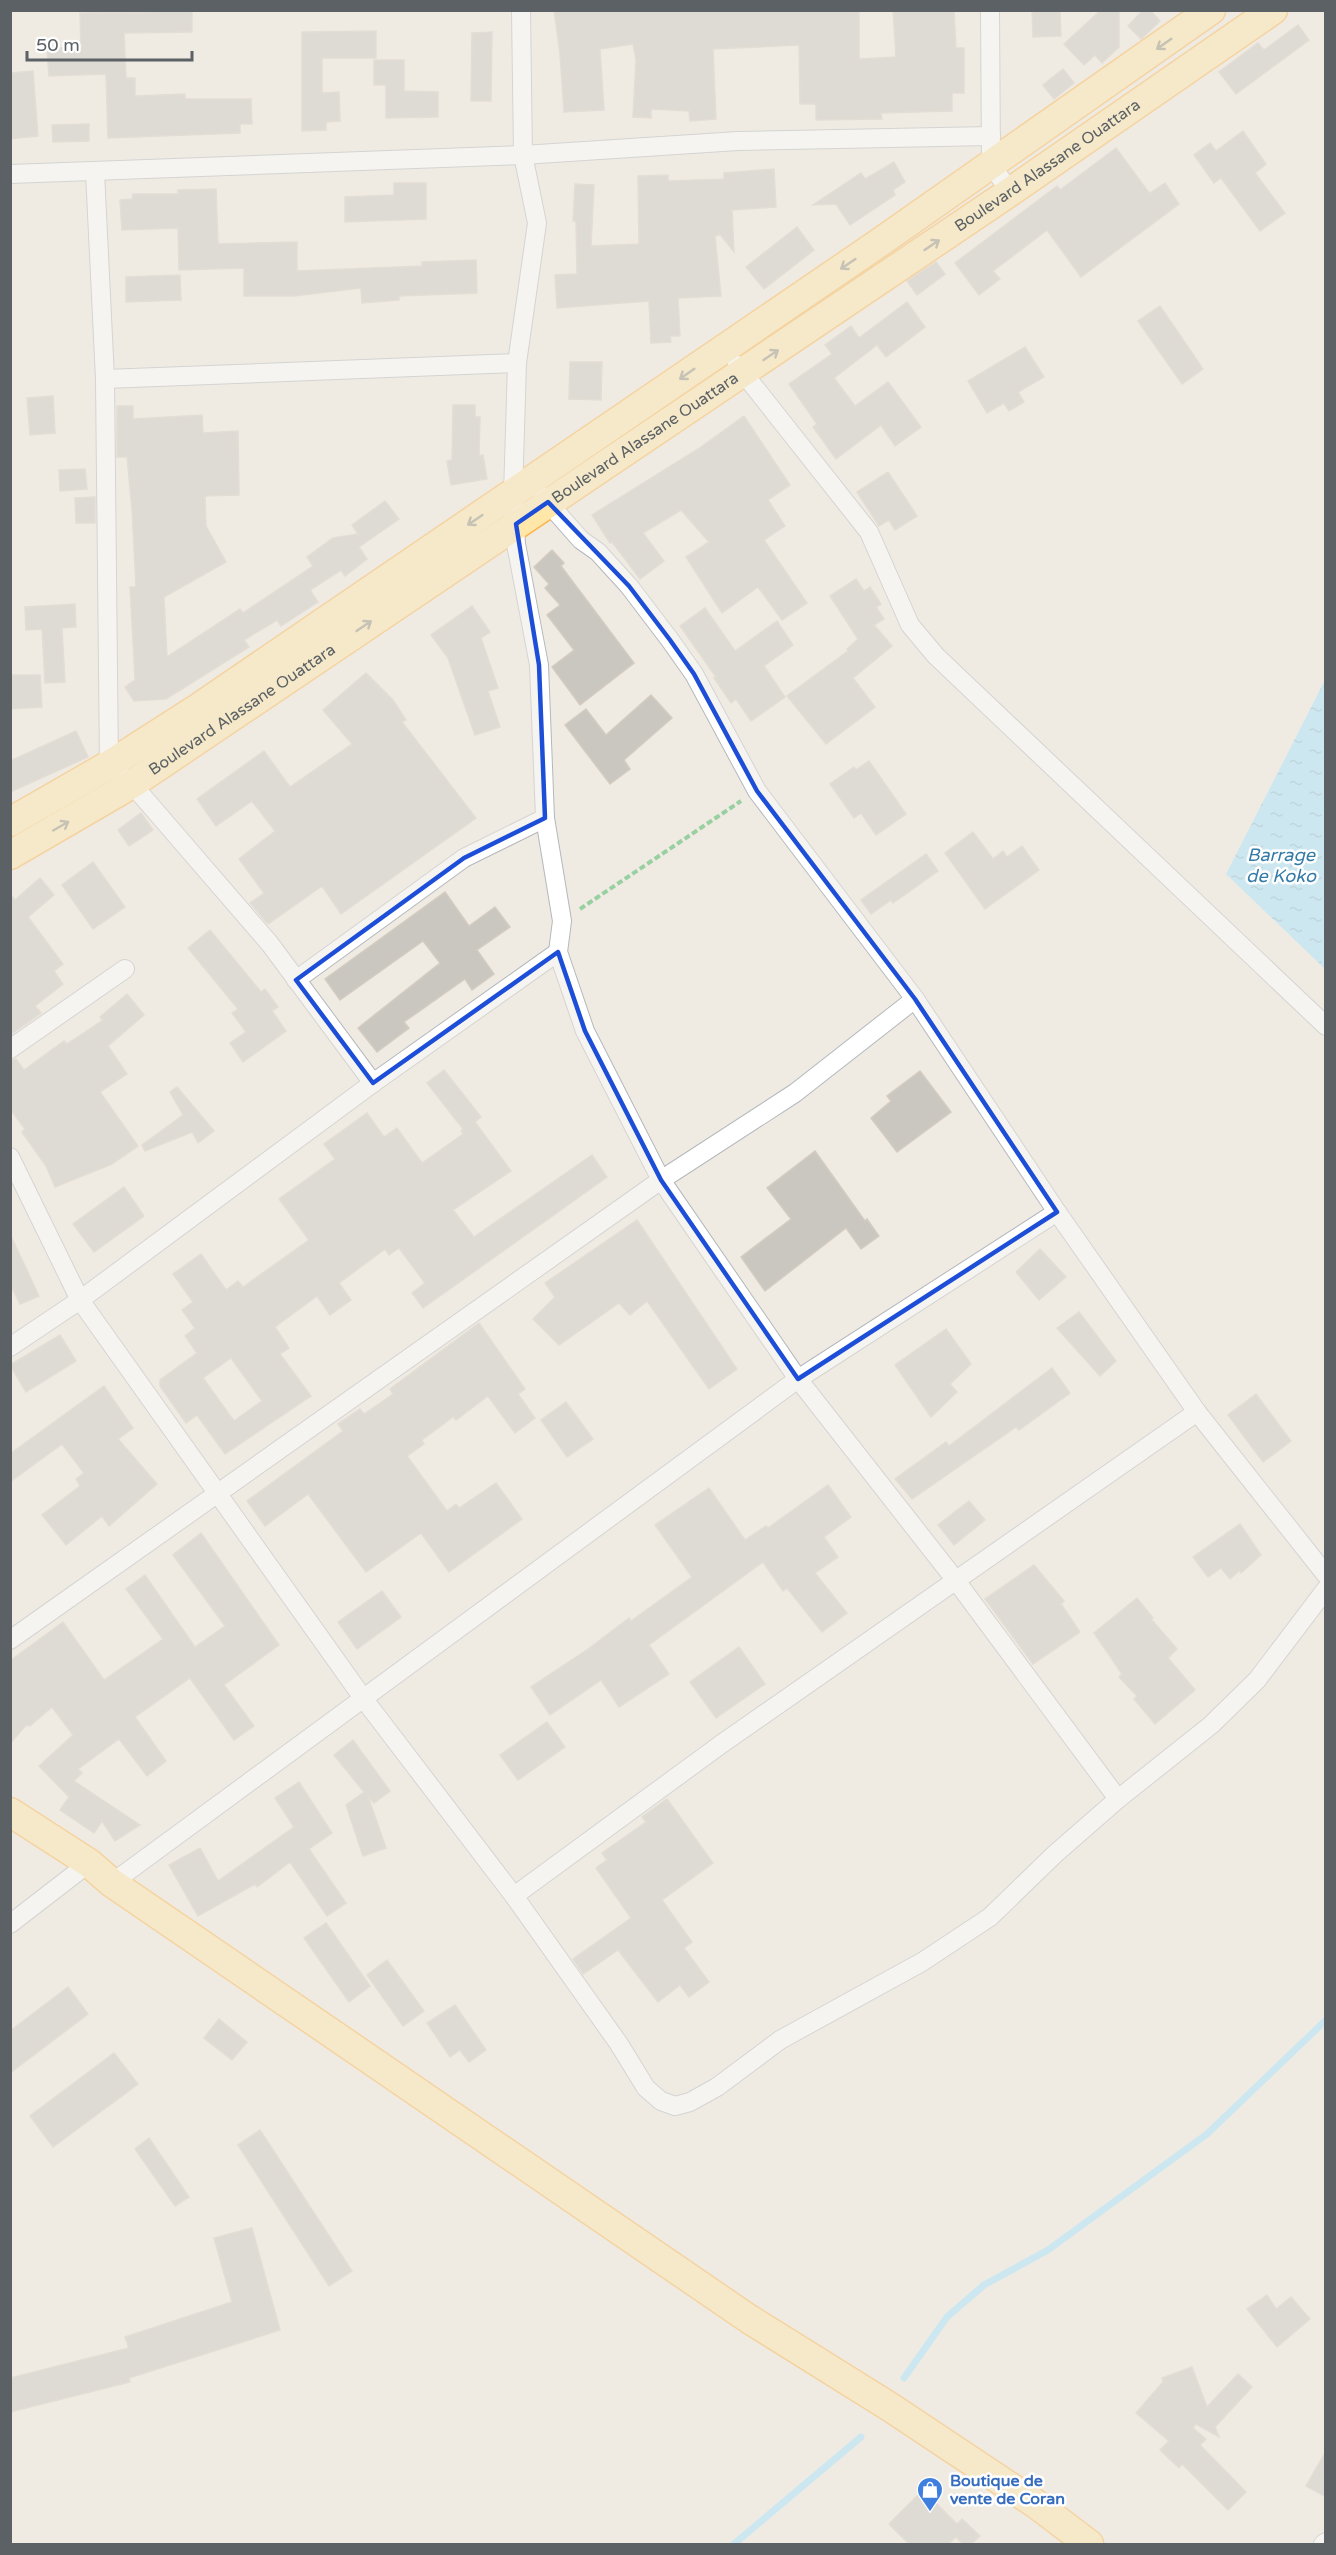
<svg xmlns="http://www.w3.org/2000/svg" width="1336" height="2555" font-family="'Varela Round',sans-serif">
  <defs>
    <pattern id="water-ripples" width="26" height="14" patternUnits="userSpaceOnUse" patternTransform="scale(1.5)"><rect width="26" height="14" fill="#a4e3ff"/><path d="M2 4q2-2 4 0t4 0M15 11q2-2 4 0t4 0" fill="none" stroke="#89bbd2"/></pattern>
  </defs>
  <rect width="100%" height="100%" fill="#efebe3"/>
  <polygon fill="url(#water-ripples)" points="1325,680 1326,969 1325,969 1226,874"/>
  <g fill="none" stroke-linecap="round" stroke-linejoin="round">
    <g stroke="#a4e3ff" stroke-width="7">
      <polyline points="904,2378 947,2317 984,2285 1048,2250 1207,2134 1326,2020"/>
      <polyline points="734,2544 861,2437"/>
    </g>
  </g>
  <g fill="#cac6c0" stroke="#d5ccc1" stroke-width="1.5" fill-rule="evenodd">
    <polygon points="554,10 859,10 859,59 896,57 893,10 954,10 956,48 964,48 964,93 952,93 952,111 881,113 882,119 816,120 816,104 800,104 799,45 713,49 716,119 690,121 689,111 651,109 651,118 633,117 636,60 633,44 600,49 604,110 564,112 560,54"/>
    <polygon points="1032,10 1060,10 1061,36 1033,37"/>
    <polygon points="1101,10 1119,10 1119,47 1102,63 1095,55 1084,65 1064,44"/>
    <polygon points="1143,10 1150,10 1160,21 1141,39 1128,26"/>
    <polygon points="192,11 192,32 124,33 126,78 135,78 135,96 185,94 185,99 251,99 252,124 240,124 240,133 108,138 106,74 49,76 47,48 81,47 80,13"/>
    <polygon points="1298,25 1309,40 1236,94 1219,72 1258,43 1264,50"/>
    <polygon points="376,31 376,58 322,58 322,93 339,92 340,121 326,122 326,130 302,131 302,32"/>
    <polygon points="492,32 491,101 471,101 472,33"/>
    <polygon points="374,60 404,60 404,91 438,92 438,117 386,118 386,85 374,85"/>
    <polygon points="1063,69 1074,83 1054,99 1043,85"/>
    <polygon points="33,71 38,136 10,139 10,73"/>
    <polygon points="89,124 89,141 53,142 52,125"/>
    <polygon points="1243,131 1266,164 1255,173 1285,213 1260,231 1221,178 1214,183 1194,155 1210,143 1216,151"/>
    <polygon points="1116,148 1147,190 1150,193 1165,183 1179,204 1081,277 1047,230 993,271 1000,279 979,295 955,263 1057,186 1060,190"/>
    <polygon points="894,162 905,182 893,190 895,195 850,225 836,204 813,205 861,173 865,179"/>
    <polygon points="774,169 776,207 732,210 734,252 719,233 719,235 715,236 721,296 678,298 680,336 670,336 671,342 651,343 649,301 557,308 555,275 577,274 576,221 573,221 575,184 594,185 591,246 639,244 638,176 668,175 668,181 724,179 724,173"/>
    <polygon points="394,183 426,183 426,219 345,222 345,197 394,195"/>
    <polygon points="216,189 218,244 297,242 297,271 422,266 422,262 476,260 477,293 399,296 399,300 362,303 361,288 294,296 244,296 244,268 179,270 178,228 122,230 120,200 132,199 133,194 178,194 178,190"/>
    <polygon points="797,227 814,250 764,289 746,267"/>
    <polygon points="936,262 945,274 917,295 907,281"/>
    <polygon points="180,275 181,300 126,302 126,277"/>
    <polygon points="907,302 925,327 886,357 877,345 834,378 855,406 888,382 921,427 895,446 881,425 836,459 813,427 817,424 789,384 832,354 825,345 851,326 859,338"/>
    <polygon points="1160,306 1203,369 1182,384 1138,321"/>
    <polygon points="1025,347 1044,377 1018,392 1024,402 1009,411 1004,403 987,413 968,381"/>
    <polygon points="570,362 602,362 601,400 569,399"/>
    <polygon points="53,396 55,433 30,435 27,398"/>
    <polygon points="453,405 475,405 475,417 480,417 479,456 483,455 487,479 451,485 447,461 452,460"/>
    <polygon points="117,406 133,406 133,419 202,415 203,433 238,431 239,495 205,496 206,526 226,562 164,597 167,657 240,609 243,613 313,566 307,557 333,538 358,534 352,525 385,501 399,519 359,547 367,559 345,576 341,570 310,590 318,602 281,626 277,620 244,640 249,647 166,699 134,701 125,687 135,680 130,587 136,587 132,510 127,457 117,457"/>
    <polygon points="744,416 790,485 768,500 785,526 764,540 807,603 782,620 758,587 722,613 686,557 709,542 681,510 643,533 664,561 640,579 612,542 610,543 592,515 698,449"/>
    <polygon points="85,469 87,489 60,491 59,470"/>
    <polygon points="888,472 917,516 895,530 889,520 879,526 857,492"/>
    <polygon points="95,497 95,523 76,523 75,498"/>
    <polygon points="552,550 564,563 561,566 634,663 580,705 552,667 574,650 547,615 560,605 545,588 549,584 534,567"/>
    <polygon points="856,579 864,591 870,587 881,604 876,607 884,619 874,625 892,646 853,678 875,707 826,744 787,696 848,651 847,649 858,639 830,596"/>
    <polygon points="75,604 76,627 62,628 65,682 45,683 42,629 26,630 25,607"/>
    <polygon points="472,606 490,632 481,638 498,688 488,691 500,727 475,735 448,658 431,635"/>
    <polygon points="705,608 735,651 777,621 793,645 764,666 785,697 751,721 736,699 731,703 714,678 716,677 680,626"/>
    <polygon points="366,673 393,700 406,720 402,722 476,818 341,914 322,886 268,924 250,903 264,893 239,859 275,831 252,801 216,826 197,799 264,751 290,787 352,744 323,710"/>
    <polygon points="10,675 40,675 42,707 10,709"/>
    <polygon points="651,695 672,718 624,760 630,769 610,784 565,725 586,709 606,735"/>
    <polygon points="76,731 88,757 10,792 10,761"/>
    <polygon points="869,761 906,814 876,835 861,813 854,818 830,784 854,767 856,770"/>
    <polygon points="141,813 153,830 129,846 118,830"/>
    <polygon points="973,832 993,859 1003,851 1007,857 1022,846 1039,870 985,909 945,853"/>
    <polygon points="926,854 938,871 893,903 891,900 871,914 861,900"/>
    <polygon points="93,862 125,907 93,929 62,885"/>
    <polygon points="40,878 54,895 28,917 63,964 54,971 63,984 35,1006 41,1013 10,1035 10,894 15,900"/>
    <polygon points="445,892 469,926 495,907 510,927 477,950 494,974 472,990 465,979 404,1022 409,1028 377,1052 358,1028 440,963 423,941 340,1000 325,979"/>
    <polygon points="210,930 261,992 265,989 278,1007 272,1011 286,1031 243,1062 230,1043 246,1032 232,1013 238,1009 188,948"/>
    <polygon points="127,994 144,1015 108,1046 127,1074 100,1092 138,1146 112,1164 55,1187 46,1166 22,1132 25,1129 10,1109 10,1060 16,1059 24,1070 64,1041 67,1044 103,1020 100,1017"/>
    <path d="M444,1070L481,1117L475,1122L511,1171L453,1210L474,1237L592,1155L607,1177L423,1308L412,1293L425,1283L399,1248L389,1255L385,1249L339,1283L351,1300L330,1315L317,1296L275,1327L289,1348L280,1354L311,1396L225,1454L197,1415L186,1423L160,1386V1380L197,1353L185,1336L195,1328L182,1310L193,1302L173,1274L201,1254L226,1290L238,1281L243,1287L309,1240L279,1199L335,1159L324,1144L367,1113L384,1137L397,1128L422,1163L463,1134L461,1131L463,1129L427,1083ZM231,1358L262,1401L234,1421L203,1378Z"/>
    <polygon points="920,1071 951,1112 897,1152 871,1118 891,1101 887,1096"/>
    <polygon points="177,1087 214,1131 198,1143 192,1132 145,1151 142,1145 183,1115 170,1092"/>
    <polygon points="815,1151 865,1221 867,1219 879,1236 861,1249 846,1228 765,1291 741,1257 791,1219 767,1188"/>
    <polygon points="124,1187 144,1216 94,1252 73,1224"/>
    <polygon points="637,1220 737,1369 709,1389 647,1301 630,1315 619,1303 559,1345 533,1319 555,1297 545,1283"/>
    <polygon points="10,1234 39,1296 20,1304 10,1284"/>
    <polygon points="1040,1249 1066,1277 1039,1300 1016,1272"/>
    <polygon points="1079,1312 1116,1361 1100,1376 1057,1328"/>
    <polygon points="479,1323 525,1389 518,1394 535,1418 515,1433 488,1396 456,1420 453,1417 422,1440 424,1444 407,1456 447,1511 456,1504 459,1508 496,1483 522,1519 449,1572 421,1533 366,1572 308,1494 265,1526 247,1501 343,1431 338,1424 360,1409 364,1414 393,1394 390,1389"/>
    <polygon points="946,1329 971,1364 950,1384 957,1392 931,1417 895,1365"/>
    <polygon points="60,1335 76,1361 26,1392 10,1365"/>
    <polygon points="1052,1368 1070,1393 1019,1430 1016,1427 912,1499 895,1479 946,1442 949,1446"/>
    <polygon points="104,1386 133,1428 118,1439 157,1484 109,1526 102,1516 66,1545 42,1515 80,1486 76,1479 84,1473 62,1444 10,1482 10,1454"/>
    <polygon points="1256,1394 1291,1441 1263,1462 1228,1415"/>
    <polygon points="566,1402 593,1439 567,1457 541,1420"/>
    <polygon points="828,1485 851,1517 824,1537 838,1557 815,1573 847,1613 822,1632 787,1588 783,1591 763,1562 649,1645 669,1674 619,1707 601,1680 550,1715 531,1687 588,1649 629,1618 631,1621 692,1577 655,1525 709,1488 745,1540 766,1526 768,1528"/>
    <polygon points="969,1501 985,1520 954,1545 938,1525"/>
    <polygon points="1240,1524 1261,1555 1241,1573 1239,1571 1230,1579 1221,1568 1208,1577 1193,1557"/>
    <polygon points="201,1533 279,1645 224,1685 254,1726 234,1740 190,1678 135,1717 166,1761 147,1776 119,1739 78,1769 82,1773 74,1781 140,1825 115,1841 102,1821 94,1833 60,1810 69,1797 39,1766 73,1735 52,1707 30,1726 26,1725 10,1744 10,1661 63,1622 104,1680 163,1639 126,1589 145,1575 195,1647 225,1626 173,1555"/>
    <polygon points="1034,1565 1064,1601 1061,1604 1080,1632 1033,1664 985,1599"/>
    <polygon points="382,1591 401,1617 357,1649 338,1622"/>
    <polygon points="1137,1598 1153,1618 1151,1619 1177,1649 1168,1658 1195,1690 1155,1724 1134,1699 1137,1696 1119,1677 1122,1674 1094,1633"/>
    <polygon points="739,1647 765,1684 716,1718 690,1682"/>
    <polygon points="547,1722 565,1747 518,1780 500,1755"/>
    <polygon points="353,1740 390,1791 374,1803 368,1796 386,1848 363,1856 346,1805 364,1792 334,1755"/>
    <polygon points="299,1782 332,1833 309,1849 346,1903 327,1916 290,1862 257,1887 255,1884 198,1916 169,1865 200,1848 218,1881 294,1827 275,1798"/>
    <polygon points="667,1799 713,1863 662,1900 692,1942 684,1948 709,1982 689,1997 680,1985 658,2002 618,1950 583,1974 573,1959 631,1918 596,1868 607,1860 602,1853 646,1822 642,1817"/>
    <polygon points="326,1923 370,1986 349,2002 304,1938"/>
    <polygon points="387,1960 424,2011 403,2026 367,1975"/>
    <polygon points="68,1987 88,2014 10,2073 10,2031"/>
    <polygon points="455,2005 486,2050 469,2062 460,2050 450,2057 427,2023"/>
    <polygon points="219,2019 247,2042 232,2060 204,2038"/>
    <polygon points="114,2053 138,2084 53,2147 30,2116"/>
    <polygon points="260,2130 352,2271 329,2286 238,2145"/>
    <polygon points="149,2138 189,2197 175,2206 135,2149"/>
    <polygon points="252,2228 280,2330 129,2378 130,2382 10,2412 10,2378 129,2348 125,2337 232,2302 214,2238"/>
    <polygon points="1267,2295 1276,2309 1291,2297 1310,2319 1277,2347 1247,2309"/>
    <polygon points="1192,2367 1207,2407 1238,2374 1252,2387 1215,2427 1219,2437 1196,2424 1193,2428 1206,2439 1200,2445 1246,2492 1228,2510 1182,2464 1179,2468 1160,2450 1169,2441 1136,2413 1163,2382 1162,2378"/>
    <polygon points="1326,2451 1326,2497 1306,2486"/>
    <polygon points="923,2490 957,2524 962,2519 980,2536 971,2544 963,2544 956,2537 948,2544 909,2544 889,2524"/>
  </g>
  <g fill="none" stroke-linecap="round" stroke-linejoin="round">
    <defs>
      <g id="minor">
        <polyline points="521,10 523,155 537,223 517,363 513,495 516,544 539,665 545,818 562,921 558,952 585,1031 661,1180 798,1379 957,1582 1118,1799"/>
        <polyline points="990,10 991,164 1010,192"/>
        <polyline points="95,172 105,379 109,765 132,784 270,944 373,1083"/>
        <polyline points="10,174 523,155 738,141 991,136"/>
        <polyline points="737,365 869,532 910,625 936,656 1326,1026"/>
        <polyline points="105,379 517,363"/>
        <polyline points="543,497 581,540 598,552 629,586 670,640 694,674 757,791 915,999 1057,1212 1197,1412 1326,1575"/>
        <polyline points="296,980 464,858 545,818"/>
        <polyline points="10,1049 125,969"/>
        <polyline points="10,1157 80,1300 363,1698 514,1896 619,2044 646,2088 661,2101 675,2106 690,2102 717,2087 780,2040 922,1962 990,1917 1055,1854 1118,1799 1211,1725 1257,1680 1326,1589"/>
        <polyline points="10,1347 80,1300 373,1083 558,952"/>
        <polyline points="10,1640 661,1180 795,1093 915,999"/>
        <polyline points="112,1883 798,1379 1057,1212"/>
        <polyline points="514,1896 720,1745 1197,1412"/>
        <polyline points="10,1924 89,1863"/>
        <polyline points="1323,2544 1326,2542"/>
      </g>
      <g id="primary">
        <polyline points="10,822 109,765 198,708 876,245 1211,10"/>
        <path id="s1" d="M10,855L132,784L1010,192L1273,10"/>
        <polyline points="10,1812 89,1863 112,1883 749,2319 890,2407 1036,2504 1089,2544"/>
      </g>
    </defs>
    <use href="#minor" stroke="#b4b8bc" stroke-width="20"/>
    <use href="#primary" stroke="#fcb650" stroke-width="31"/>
    <polyline stroke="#99d0a1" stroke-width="4" stroke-dasharray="6 3" stroke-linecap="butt" points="580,909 741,801"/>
    <use href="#minor" stroke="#fff" stroke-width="18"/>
    <use href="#primary" stroke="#ffe6a9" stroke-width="28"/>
  </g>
  <defs><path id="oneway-shaft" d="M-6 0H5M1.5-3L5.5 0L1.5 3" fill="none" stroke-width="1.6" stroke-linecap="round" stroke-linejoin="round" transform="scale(1.5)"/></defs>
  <g stroke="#94907d">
    <use href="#oneway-shaft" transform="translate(1164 44) rotate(145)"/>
    <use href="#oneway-shaft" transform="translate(932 245) rotate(-34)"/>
    <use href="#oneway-shaft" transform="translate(848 264) rotate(146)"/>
    <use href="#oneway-shaft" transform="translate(771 355) rotate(-34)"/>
    <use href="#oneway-shaft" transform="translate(687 374) rotate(145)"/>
    <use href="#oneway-shaft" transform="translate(475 520) rotate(146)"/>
    <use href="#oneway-shaft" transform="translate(364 626) rotate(-34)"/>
    <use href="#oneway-shaft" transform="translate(61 826) rotate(-30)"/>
  </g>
  <path d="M0 0H1336V2555H0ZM548,502L629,586L670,640L694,674L757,791L915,999L1057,1212L798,1379L661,1180L585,1031L558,952L373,1083L296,980L464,858L545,818L539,665L516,524Z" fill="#efebe3" fill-opacity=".55" fill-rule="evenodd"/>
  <path fill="none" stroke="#1d4ed8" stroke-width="4.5" stroke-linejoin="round" d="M548,502L629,586L670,640L694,674L757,791L915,999L1057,1212L798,1379L661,1180L585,1031L558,952L373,1083L296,980L464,858L545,818L539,665L516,524Z"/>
  <defs>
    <symbol id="shop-pin" viewBox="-11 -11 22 30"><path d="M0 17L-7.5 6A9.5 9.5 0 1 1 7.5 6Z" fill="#3f7fe0" stroke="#fff"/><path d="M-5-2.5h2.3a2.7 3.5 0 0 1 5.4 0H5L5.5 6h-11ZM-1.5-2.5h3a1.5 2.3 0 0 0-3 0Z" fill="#fff"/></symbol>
  </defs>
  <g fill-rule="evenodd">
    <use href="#shop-pin" x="915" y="2475" width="30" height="40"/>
  </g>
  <g text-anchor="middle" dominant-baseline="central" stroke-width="5" stroke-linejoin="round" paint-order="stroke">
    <g font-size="16" fill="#5b6165" stroke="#fff">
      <text stroke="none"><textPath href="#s1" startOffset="1246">Boulevard Alassane Ouattara</textPath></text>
      <text stroke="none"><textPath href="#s1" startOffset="760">Boulevard Alassane Ouattara</textPath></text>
      <text stroke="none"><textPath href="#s1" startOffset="274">Boulevard Alassane Ouattara</textPath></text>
    </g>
    <g font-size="16" font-weight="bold" fill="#366cbe" stroke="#fff" text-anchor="start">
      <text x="950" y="2481">Boutique de<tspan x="950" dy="18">vente de Coran</tspan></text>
    </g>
    <g font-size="18" font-style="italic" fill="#347ba7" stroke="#fff">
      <text x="1281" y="855">Barrage<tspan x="1281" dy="21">de Koko</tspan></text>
    </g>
  </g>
  <rect width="1336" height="2555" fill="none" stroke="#5b6165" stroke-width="24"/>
  <path d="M27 51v9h165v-9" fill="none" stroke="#5b6165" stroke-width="3"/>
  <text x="36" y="51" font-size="18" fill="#5b6165" stroke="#ffffff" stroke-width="4.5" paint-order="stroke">50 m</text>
</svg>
